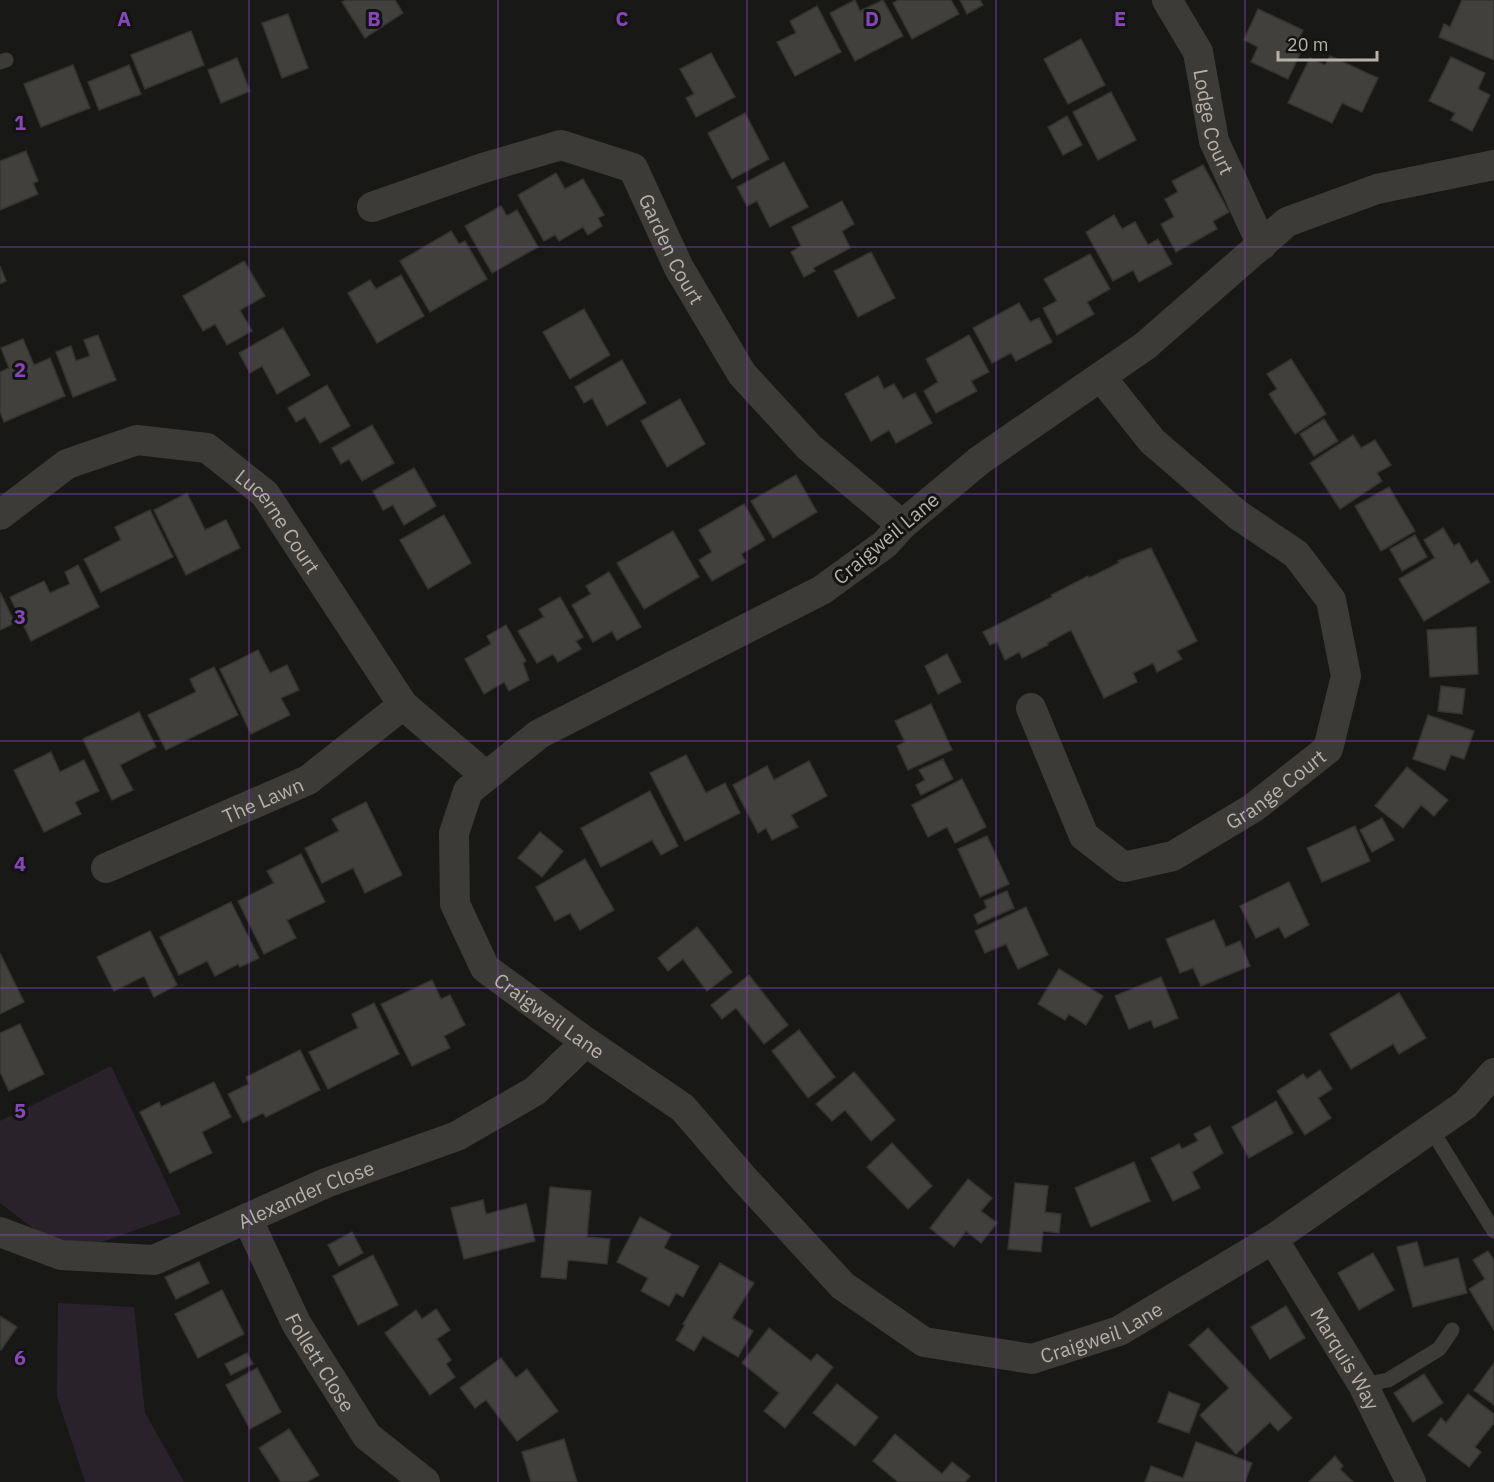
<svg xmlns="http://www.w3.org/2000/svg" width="1494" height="1482" font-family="'IBM Plex Sans',sans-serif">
  <rect width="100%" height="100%" fill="#181816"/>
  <g fill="#2a222b">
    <polygon points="111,1066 181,1214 99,1243 68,1241 38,1232 0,1203 0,1121"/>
    <polygon points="58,1303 134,1307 145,1413 184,1482 85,1482 57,1396"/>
  </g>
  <g fill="#42403d" stroke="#343330" stroke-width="1.5">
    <polygon points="346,0 395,0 403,13 365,38 342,2"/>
    <polygon points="855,0 860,11 883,0 903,36 855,61 830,13"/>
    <polygon points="898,0 951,0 959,14 912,39 893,3"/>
    <polygon points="960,0 980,0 983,5 967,14"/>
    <polygon points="1462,0 1494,0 1494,60 1439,37 1444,24 1450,27"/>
    <polygon points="817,6 841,52 795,76 777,42 796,33 790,21"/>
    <polygon points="1258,9 1303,30 1293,51 1300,54 1288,79 1251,62 1258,47 1244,40"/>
    <polygon points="288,14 308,68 282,78 262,23"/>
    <polygon points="191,31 204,65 145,89 131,55"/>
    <polygon points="1081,39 1105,85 1068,104 1044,59"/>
    <polygon points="711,53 735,97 696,117 686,98 694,94 680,69"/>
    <polygon points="1330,56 1378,78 1362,112 1342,103 1332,123 1288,103 1310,58 1325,65"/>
    <polygon points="1451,57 1485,73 1478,89 1490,95 1472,131 1451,120 1455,113 1429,101"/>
    <polygon points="237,58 250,91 221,103 208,70"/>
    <polygon points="73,65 90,108 41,127 24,84"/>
    <polygon points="129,65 141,94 99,110 88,82"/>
    <polygon points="1111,92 1136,140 1098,160 1073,112"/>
    <polygon points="745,113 769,159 732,179 708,133"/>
    <polygon points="1067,116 1082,145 1063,155 1048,127"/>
    <polygon points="26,151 38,181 33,183 38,194 0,210 0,161"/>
    <polygon points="784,162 808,207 770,227 757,201 747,206 737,187"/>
    <polygon points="1203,165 1229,212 1213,221 1217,229 1176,252 1161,224 1174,217 1165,199 1178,192 1172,181"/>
    <polygon points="556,173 565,189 583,179 604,215 598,218 602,226 588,235 583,227 559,241 555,235 544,241 518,195"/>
    <polygon points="842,201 854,224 842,231 850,248 813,268 815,271 804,277 791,252 801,246 792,227"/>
    <polygon points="501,206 507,216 517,210 538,247 492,273 465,226"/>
    <polygon points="1114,215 1122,229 1135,222 1148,245 1158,239 1172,264 1139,282 1133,270 1113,281 1086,232"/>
    <polygon points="451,231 459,244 465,241 487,279 430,312 400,261"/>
    <polygon points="871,252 895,298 858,317 834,271"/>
    <polygon points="1090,254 1110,289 1087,302 1094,314 1057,335 1043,308 1057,301 1044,279"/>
    <polygon points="244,261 265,296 240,310 252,331 227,345 215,324 203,331 183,296"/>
    <polygon points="0,266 6,281 0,284"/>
    <polygon points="401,275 424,316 377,343 348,293 370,280 376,289"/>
    <polygon points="1019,303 1030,322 1039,318 1052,342 1016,361 1011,353 992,363 973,328"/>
    <polygon points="584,309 610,355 570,379 543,332"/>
    <polygon points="283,328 310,375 277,394 262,366 250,373 239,353"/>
    <polygon points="98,335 116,380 73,397 56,352 71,346 76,361 90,356 84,340"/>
    <polygon points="969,335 989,372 971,381 977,391 936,413 924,391 938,382 926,359"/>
    <polygon points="23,339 34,365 50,358 65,396 4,422 0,412 0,372 9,368 1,348"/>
    <polygon points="1291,359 1326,414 1295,434 1269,394 1277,389 1267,374"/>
    <polygon points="622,360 646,403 607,426 592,398 584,403 575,387"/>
    <polygon points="878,376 884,389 894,384 903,399 915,393 932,423 896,443 889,430 871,441 845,394"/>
    <polygon points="327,385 350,426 320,443 305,417 296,422 288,408"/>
    <polygon points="680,399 705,444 667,467 641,421"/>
    <polygon points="1324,419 1338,441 1314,456 1300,434"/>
    <polygon points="372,425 394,463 362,481 349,459 341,464 332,448"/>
    <polygon points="1353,435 1361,448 1375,440 1391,465 1377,473 1382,481 1340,509 1310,463"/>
    <polygon points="414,468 436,506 404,525 393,505 383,510 373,491"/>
    <polygon points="796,475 817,512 773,538 751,501"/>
    <polygon points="1389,487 1415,531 1381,551 1355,506"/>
    <polygon points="187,493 205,530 226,520 240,548 186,575 154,510"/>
    <polygon points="744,504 765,540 741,554 746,562 712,581 699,560 712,552 699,530"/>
    <polygon points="150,510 173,557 101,592 84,559 121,540 115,527"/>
    <polygon points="444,515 471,563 428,589 400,540"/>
    <polygon points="1443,528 1454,546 1459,543 1471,564 1477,560 1490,582 1424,621 1399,579 1435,558 1424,540"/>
    <polygon points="673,531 699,577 644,609 617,563"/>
    <polygon points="1415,535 1427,557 1402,571 1390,549"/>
    <polygon points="1151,548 1197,641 1177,651 1182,659 1157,672 1153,663 1133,673 1137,682 1104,698 1071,630 1047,643 1048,645 1022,658 1019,652 1005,660 997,642 990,645 983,632 1052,597 1051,595 1088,576 1089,578 1119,563 1118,561"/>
    <polygon points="78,565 99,607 31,641 10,597 44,581 50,593 70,584 65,572"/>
    <polygon points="609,572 641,627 617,640 612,631 593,642 572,605 591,594 586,586"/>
    <polygon points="0,592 15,623 0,630"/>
    <polygon points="560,597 583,637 576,641 581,649 558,662 553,654 537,663 518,631 544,617 539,609"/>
    <polygon points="506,625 526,661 523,663 529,680 509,691 504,682 484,694 465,659 491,644 487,636"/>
    <polygon points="1476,627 1478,674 1430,677 1427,630"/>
    <polygon points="258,650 270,673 287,665 299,690 281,698 290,715 251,734 220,669"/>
    <polygon points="947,654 961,682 938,694 925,666"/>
    <polygon points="214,667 238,715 166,750 148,715 196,692 190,679"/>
    <polygon points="1441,686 1465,689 1462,714 1438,711"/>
    <polygon points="931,704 952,750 908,770 897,746 905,742 895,721"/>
    <polygon points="139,712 156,747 120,765 133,790 112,800 83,739"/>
    <polygon points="1428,715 1474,731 1464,759 1451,755 1445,770 1413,759"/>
    <polygon points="51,752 60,772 84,760 99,791 75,802 81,814 44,832 14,770"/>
    <polygon points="686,755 706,793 725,783 740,813 685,841 650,773"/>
    <polygon points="943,759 953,779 921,795 916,785 925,780 919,770"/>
    <polygon points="809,761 827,796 791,815 798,827 772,840 766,828 758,833 733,785 767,766 774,780"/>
    <polygon points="1407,767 1448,800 1434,816 1421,805 1403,828 1375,806"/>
    <polygon points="962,779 986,827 955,843 947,827 928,837 912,805"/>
    <polygon points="650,791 678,846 661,855 652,840 601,867 581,828"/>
    <polygon points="366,802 402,875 365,893 353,868 322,883 305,848 339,831 332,819"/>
    <polygon points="1382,818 1394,840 1372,852 1360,830"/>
    <polygon points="1355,826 1370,861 1322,882 1307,848"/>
    <polygon points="540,832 563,851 542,877 518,858"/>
    <polygon points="987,836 1009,884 980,897 958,849"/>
    <polygon points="301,854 325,902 287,920 296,938 264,954 238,901 274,883 267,871"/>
    <polygon points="585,859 614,910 580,930 570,913 555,921 536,887"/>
    <polygon points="1289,882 1309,925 1285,938 1279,927 1256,938 1240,906"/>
    <polygon points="1007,891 1014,908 978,924 974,915 987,908 984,901"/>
    <polygon points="231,902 259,958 240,967 238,964 215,976 207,961 179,975 160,937"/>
    <polygon points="1026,907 1048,955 1018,969 1006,944 985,953 975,931"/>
    <polygon points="1214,920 1226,947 1240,941 1250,966 1201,986 1193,968 1180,973 1166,939"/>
    <polygon points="697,927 732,972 707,991 683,959 668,971 658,958"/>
    <polygon points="150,931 177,985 154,997 144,976 114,991 97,957"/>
    <polygon points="0,953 24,1002 0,1014"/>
    <polygon points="1059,969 1103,996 1086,1025 1069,1014 1065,1020 1038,1004"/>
    <polygon points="749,975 788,1025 764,1044 736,1008 722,1019 711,1005"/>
    <polygon points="1161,977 1178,1018 1154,1028 1151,1020 1129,1029 1115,996"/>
    <polygon points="432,980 441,999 450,995 465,1025 444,1036 450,1048 412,1066 381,1004"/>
    <polygon points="1399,993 1426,1038 1399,1054 1393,1044 1351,1069 1330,1034"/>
    <polygon points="374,1003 399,1054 328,1089 309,1052 358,1028 352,1014"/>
    <polygon points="20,1024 44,1074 9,1091 0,1072 0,1033"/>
    <polygon points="799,1030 835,1077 808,1098 772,1051"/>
    <polygon points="300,1050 320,1090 266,1117 263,1113 243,1123 228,1094 249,1084 246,1077"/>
    <polygon points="1320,1070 1332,1089 1318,1098 1331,1118 1305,1135 1277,1091 1303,1074 1307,1079"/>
    <polygon points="854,1072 895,1120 871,1141 845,1110 832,1121 816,1104"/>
    <polygon points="214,1082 231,1117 202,1132 212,1153 170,1173 140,1112 159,1102 161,1107"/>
    <polygon points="1276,1101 1293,1133 1249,1158 1232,1127"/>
    <polygon points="1210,1126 1223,1153 1192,1172 1200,1188 1173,1201 1151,1158 1179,1144 1182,1149 1198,1141 1194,1134"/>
    <polygon points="892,1143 932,1186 908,1209 867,1167"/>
    <polygon points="1134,1162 1150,1201 1091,1227 1075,1188"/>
    <polygon points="968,1179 992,1198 981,1211 997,1223 981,1243 966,1231 954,1247 930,1228"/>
    <polygon points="1015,1183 1048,1186 1045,1212 1061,1214 1059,1233 1043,1231 1041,1252 1008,1249"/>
    <polygon points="550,1187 591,1191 587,1237 610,1239 607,1264 568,1260 566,1279 541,1277"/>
    <polygon points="483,1200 486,1214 526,1204 535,1241 464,1259 451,1208"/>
    <polygon points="640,1217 671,1234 664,1248 699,1266 683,1297 676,1293 669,1306 641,1291 648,1278 617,1262"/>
    <polygon points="352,1232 363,1253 339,1266 328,1245"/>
    <polygon points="1417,1242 1424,1267 1458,1258 1467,1293 1413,1307 1397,1247"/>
    <polygon points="1488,1251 1494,1260 1494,1330 1469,1289 1485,1279 1473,1260"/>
    <polygon points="1373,1253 1394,1290 1359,1310 1338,1273"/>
    <polygon points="373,1255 398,1305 358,1325 333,1276"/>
    <polygon points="199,1262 209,1283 176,1299 165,1277"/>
    <polygon points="720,1263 754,1283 732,1318 753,1331 738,1357 703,1336 694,1351 676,1340 685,1325 683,1324"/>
    <polygon points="222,1290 244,1334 198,1358 175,1314"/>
    <polygon points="1286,1306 1305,1338 1270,1359 1251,1327"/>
    <polygon points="436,1309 450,1330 437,1339 451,1360 446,1364 455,1377 430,1395 385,1333 416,1310 422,1319"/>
    <polygon points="0,1316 17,1327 1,1350 0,1349"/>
    <polygon points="769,1328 811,1361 817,1354 833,1367 785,1428 764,1411 779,1393 742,1363"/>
    <polygon points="1208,1328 1292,1418 1278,1431 1270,1422 1236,1454 1200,1415 1229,1388 1189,1345"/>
    <polygon points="247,1353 253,1364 231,1375 225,1364"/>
    <polygon points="501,1358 516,1378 527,1369 558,1411 517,1441 486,1400 475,1408 460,1388"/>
    <polygon points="1494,1363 1494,1405 1474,1390"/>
    <polygon points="257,1368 281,1412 250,1429 226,1385"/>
    <polygon points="1424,1374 1443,1403 1413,1422 1394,1393"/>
    <polygon points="837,1384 878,1417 855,1446 813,1413"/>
    <polygon points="1169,1392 1200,1404 1189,1433 1158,1422"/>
    <polygon points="1468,1394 1494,1414 1494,1423 1475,1447 1481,1452 1469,1467 1428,1435 1441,1418 1446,1423"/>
    <polygon points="289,1429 319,1475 307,1482 281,1482 259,1448"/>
    <polygon points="895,1434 942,1474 952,1462 970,1476 965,1482 898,1482 873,1461"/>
    <polygon points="564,1439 577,1482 531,1482 522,1452"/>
    <polygon points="1196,1442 1252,1463 1245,1482 1145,1482 1151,1466 1183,1478"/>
    <polygon points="1335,1456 1343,1466 1340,1469 1353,1482 1309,1482"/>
  </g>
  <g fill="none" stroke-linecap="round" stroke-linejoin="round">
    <g stroke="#3d3b37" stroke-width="15">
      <polyline points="0,62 6,60"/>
      <polyline points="1431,1129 1494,1231"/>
      <polyline points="1363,1385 1388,1380 1439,1349 1452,1330"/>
    </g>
    <g stroke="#3d3b37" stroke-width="30">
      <path id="s1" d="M1167,0L1198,52L1214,141L1262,245"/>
      <path id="s2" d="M1494,165L1377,189L1287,222L1145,346L980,460L902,525L885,544L822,590L539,734L468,791L454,833L455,904L485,968L586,1042L683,1108L744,1179L843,1286L924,1342L1032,1359L1119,1331L1273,1239L1465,1105L1494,1073"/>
      <path id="s3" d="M372,207L483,168L561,145L633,168L679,268L742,374L809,447L902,525"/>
      <path id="s4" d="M0,515L67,464L137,440L207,448L265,494L403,705L486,776"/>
      <path id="s5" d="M1031,708L1084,836L1124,867L1173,856L1253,808L1328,749L1346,676L1331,600L1296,554L1238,515L1152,441L1101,377"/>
      <path id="s6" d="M106,868L308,780L403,705"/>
      <path id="s7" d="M247,1218L296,1323L367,1436L425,1482"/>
      <path id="s8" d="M0,1232L61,1255L154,1260L326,1183L457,1136L535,1091L586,1042"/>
      <path id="s9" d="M1273,1239L1363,1385L1411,1482"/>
    </g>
  </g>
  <path fill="none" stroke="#8747bb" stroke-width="1.5" stroke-opacity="0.55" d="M249,0V1482M498,0V1482M747,0V1482M996,0V1482M1245,0V1482M0,247H1494M0,494H1494M0,741H1494M0,988H1494M0,1235H1494"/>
  <g text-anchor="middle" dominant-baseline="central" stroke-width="6" stroke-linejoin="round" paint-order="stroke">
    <g font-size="20" fill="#b7b1a9" stroke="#131311">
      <text stroke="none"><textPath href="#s1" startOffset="132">Lodge Court</textPath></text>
      <text stroke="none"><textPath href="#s3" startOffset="364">Garden Court</textPath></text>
      <text stroke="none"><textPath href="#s4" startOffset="332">Lucerne Court</textPath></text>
      <text transform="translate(886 538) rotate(-40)">Craigweil Lane</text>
      <text stroke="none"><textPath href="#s5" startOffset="362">Grange Court</textPath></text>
      <text stroke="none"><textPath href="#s6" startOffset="171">The Lawn</textPath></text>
      <text stroke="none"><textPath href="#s2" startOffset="1484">Craigweil Lane</textPath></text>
      <text stroke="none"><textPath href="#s8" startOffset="324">Alexander Close</textPath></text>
      <text stroke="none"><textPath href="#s2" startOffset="2168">Craigweil Lane</textPath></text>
      <text stroke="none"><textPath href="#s9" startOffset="140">Marquis Way</textPath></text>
      <text stroke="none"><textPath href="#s7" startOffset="162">Follett Close</textPath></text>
    </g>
  </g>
  <g font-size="20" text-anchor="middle" font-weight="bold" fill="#8747bb" stroke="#131311" stroke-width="6" stroke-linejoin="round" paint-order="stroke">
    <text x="124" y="26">A</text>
    <text x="374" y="26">B</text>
    <text x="622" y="26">C</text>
    <text x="872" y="26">D</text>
    <text x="1120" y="26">E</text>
    <text x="20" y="130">1</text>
    <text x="20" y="377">2</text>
    <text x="20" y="624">3</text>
    <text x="20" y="871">4</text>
    <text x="20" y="1118">5</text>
    <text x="20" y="1365">6</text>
  </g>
  <path d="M1278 51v9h99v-9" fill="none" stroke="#b7b1a9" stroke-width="3"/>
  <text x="1287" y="51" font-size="18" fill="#b7b1a9" stroke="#131311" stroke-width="4.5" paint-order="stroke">20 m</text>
</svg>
